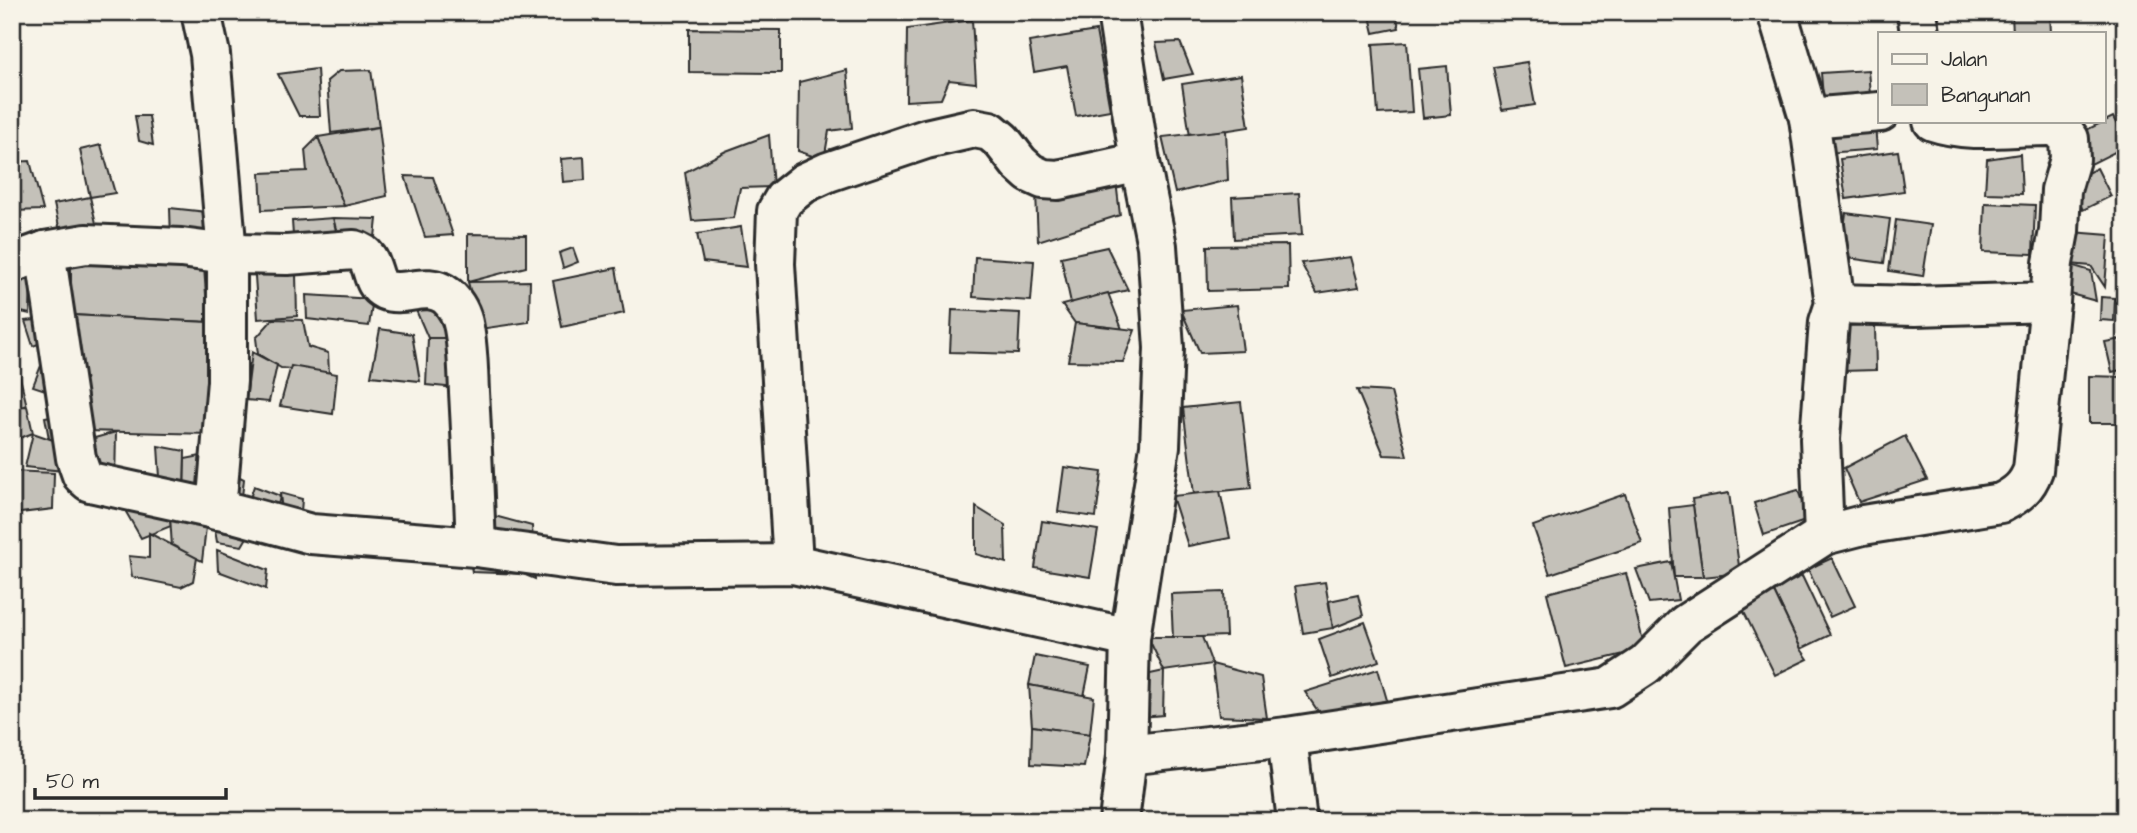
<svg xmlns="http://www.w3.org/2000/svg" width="2137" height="833" font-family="'Architects Daughter',sans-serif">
  <rect width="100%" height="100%" fill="#f7f3e8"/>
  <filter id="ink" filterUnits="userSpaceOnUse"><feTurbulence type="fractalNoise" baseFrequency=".0143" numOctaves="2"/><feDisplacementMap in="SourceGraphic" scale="14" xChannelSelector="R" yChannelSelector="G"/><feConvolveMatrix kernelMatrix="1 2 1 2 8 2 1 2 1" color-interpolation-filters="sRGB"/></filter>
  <g filter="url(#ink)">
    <g fill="#c4c1b9" stroke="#2b2b2b" stroke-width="2">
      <polygon points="943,12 1009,12 944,23"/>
      <polygon points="1369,12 1396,12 1399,28 1374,33"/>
      <polygon points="2050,14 2051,33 2013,33 2012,15"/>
      <polygon points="972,20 976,83 949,80 941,99 906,101 907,29"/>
      <polygon points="689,29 781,30 781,73 689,72"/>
      <polygon points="1096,31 1110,110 1076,116 1067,66 1034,72 1029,42"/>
      <polygon points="1180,42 1193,74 1164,79 1156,43"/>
      <polygon points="1407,42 1412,112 1378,114 1373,44"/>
      <polygon points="1527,62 1535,105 1502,110 1493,67"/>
      <polygon points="1447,66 1451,115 1423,118 1418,69"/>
      <polygon points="317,69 320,116 299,116 278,74"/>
      <polygon points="371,70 379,127 331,133 327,81 339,71"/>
      <polygon points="847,70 852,128 829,131 824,160 798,151 799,82"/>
      <polygon points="1868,70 1871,106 1824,109 1821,73"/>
      <polygon points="1241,75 1249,127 1190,136 1182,84"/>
      <polygon points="2125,110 2125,126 2118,113"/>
      <polygon points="1874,113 1877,149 1827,153 1825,116"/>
      <polygon points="135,116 149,116 153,145 139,141"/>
      <polygon points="2113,117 2125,141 2125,147 2091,164 2076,135"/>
      <polygon points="379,127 387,196 344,206 318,137"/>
      <polygon points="1226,130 1228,180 1175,193 1162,137"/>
      <polygon points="769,135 773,187 740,188 734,218 692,221 685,172 726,151"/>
      <polygon points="318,137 344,206 262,210 260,173 307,171 305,150"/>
      <polygon points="101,145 115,193 90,197 80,150"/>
      <polygon points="1898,151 1904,191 1846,199 1840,159"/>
      <polygon points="2020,154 2022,194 1985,193 1987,159"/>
      <polygon points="584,157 585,180 563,182 561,159"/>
      <polygon points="30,161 43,210 12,211 12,162"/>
      <polygon points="2097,168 2111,196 2083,210 2069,182"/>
      <polygon points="405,176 433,177 453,235 425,237"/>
      <polygon points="1116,181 1120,215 1038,241 1036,192"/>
      <polygon points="1299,193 1302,235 1234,239 1232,197"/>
      <polygon points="90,197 101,245 62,240 54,204"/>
      <polygon points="1985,203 2035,205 2033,254 1983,252"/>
      <polygon points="170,208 216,213 217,239 171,239"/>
      <polygon points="1846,213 1890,219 1884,263 1840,257"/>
      <polygon points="333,218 377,219 374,246 340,244"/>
      <polygon points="333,218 344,265 295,265 292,221"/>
      <polygon points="1896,220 1931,225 1923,276 1889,271"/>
      <polygon points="741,227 747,267 703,262 697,234"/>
      <polygon points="2072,232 2109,235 2105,287 2091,266 2070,264"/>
      <polygon points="468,234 526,235 526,267 468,282"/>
      <polygon points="1288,245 1289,289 1208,291 1207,246"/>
      <polygon points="1107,247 1128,290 1071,303 1061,257"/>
      <polygon points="573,248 578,262 563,268 559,253"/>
      <polygon points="975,257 1034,261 1031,301 973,297"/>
      <polygon points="1351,257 1359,287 1317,293 1301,263"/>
      <polygon points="71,262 204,267 208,322 71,315"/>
      <polygon points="254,262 296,274 297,316 258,319"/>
      <polygon points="2064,263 2091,271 2096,301 2056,290"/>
      <polygon points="616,268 624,313 562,327 553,281"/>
      <polygon points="31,270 30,314 12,310 12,274"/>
      <polygon points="530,281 529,322 480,329 468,282"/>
      <polygon points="1108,293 1122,329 1075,323 1062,305"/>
      <polygon points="306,295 373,299 369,326 307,319"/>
      <polygon points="2101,297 2115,298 2114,321 2100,320"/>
      <polygon points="449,298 458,338 428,338 415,308"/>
      <polygon points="1237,305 1243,351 1200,353 1181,310"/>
      <polygon points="952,310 1020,313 1018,354 950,352"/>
      <polygon points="71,315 208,322 211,434 84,431"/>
      <polygon points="47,319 51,339 33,346 25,321"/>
      <polygon points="273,319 303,320 308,347 328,353 329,373 281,368 258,354 256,338"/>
      <polygon points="1075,323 1135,330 1123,362 1068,361"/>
      <polygon points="1875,325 1876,370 1842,371 1841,326"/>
      <polygon points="380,329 412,334 420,381 371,376"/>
      <polygon points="428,338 458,338 456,388 426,385"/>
      <polygon points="2122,339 2125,351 2125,369 2112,372 2105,342"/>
      <polygon points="252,352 277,365 269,402 246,400"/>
      <polygon points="44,358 57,394 33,386"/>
      <polygon points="16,361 27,406 12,407 12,362"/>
      <polygon points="291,366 337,374 333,414 280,406"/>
      <polygon points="2089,376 2125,377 2125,423 2089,423"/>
      <polygon points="1357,390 1391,392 1407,456 1384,455"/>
      <polygon points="1241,402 1251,488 1194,494 1183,408"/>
      <polygon points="27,406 33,433 12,441 12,407"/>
      <polygon points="65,413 75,452 50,444 45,417"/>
      <polygon points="116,432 115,483 93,480 84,441"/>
      <polygon points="33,433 70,446 74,472 25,467"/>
      <polygon points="1905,436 1927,480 1859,502 1844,468"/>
      <polygon points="158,446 185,451 184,503 161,493"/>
      <polygon points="221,452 210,500 184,503 185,459"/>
      <polygon points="1064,467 1102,472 1096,517 1058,512"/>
      <polygon points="225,469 244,479 241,505"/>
      <polygon points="12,471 54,473 53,509 12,514"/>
      <polygon points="254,486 280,496 275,520 245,513"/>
      <polygon points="1798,490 1808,520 1764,535 1754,503"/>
      <polygon points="1220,491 1230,538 1188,546 1172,496"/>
      <polygon points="115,493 165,499 171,526 141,538"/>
      <polygon points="280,493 302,499 300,525 283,522"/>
      <polygon points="1729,493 1740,573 1703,577 1692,499"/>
      <polygon points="1625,494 1642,543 1550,574 1533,526"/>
      <polygon points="169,500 207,519 202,561 172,547"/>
      <polygon points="1693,505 1703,577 1674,577 1669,508"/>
      <polygon points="976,507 1005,525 1006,563 976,554"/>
      <polygon points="212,513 255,524 242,546 217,542"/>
      <polygon points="487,514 532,526 535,579 523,574 472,572 464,524"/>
      <polygon points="1042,521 1098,530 1090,577 1035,568"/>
      <polygon points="149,533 197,558 193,581 181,587 132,577 129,556 149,558"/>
      <polygon points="217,550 268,570 266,589 218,571"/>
      <polygon points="1832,558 1855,606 1830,617 1808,569"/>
      <polygon points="1671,562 1678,600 1649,603 1636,569"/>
      <polygon points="1626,573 1645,649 1566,668 1547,593"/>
      <polygon points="1802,576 1830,635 1801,649 1773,590"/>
      <polygon points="1325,582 1333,628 1303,633 1295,586"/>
      <polygon points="1773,590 1801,649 1808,659 1775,675 1741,606"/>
      <polygon points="1224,592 1226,636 1173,638 1171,594"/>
      <polygon points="1358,595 1363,616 1333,628 1329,601"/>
      <polygon points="1365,622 1379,661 1332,678 1319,639"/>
      <polygon points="1148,637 1202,637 1212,664 1164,671"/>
      <polygon points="1035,656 1090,667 1084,696 1029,685"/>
      <polygon points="1212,664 1261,677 1267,718 1219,716"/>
      <polygon points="1378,669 1387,700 1324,720 1305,692"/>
      <polygon points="1164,671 1163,715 1142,717 1141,676"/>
      <polygon points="1029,685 1094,697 1090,734 1032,726"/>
      <polygon points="1032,726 1090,734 1084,767 1031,764"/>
    </g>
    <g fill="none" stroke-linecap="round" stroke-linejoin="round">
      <defs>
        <g id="minor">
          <polyline points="201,12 210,54 227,254 227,381 216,510"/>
          <polyline points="1117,12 1140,162 1157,246 1164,348 1160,446 1130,638 1127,755 1119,821"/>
          <polyline points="1777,12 1809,118 1835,304 1829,322 1820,439 1824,535"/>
          <polyline points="1917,12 1920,33"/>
          <polyline points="1809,118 1880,112"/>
          <polyline points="45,251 76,458 82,475 90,482 237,514 311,534 476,547 616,566 793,564 1130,638"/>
          <path d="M12,263L45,251L86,244L181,248L227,254L287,255L354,250C378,256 368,282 385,290C405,298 426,280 447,296C456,304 462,316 464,328C468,349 468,371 469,392C472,444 474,495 476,547"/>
          <path d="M1835,304L1915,306L2050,302L2053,263L2059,231L2061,190L2070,159L2069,139L2063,131L2053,126C2014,125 1971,134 1933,121"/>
          <polyline points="793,564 775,264 777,211 784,199 804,183 828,172 926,139 974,128 990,131 1002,141 1019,163 1030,173 1043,179 1058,180 1140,162"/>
          <polyline points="1287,737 1297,821"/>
          <path d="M1127,755L1287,737L1610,688L1645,665L1686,624L1824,535L1863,525L2001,503C2017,495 2027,487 2033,470L2050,302"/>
        </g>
      </defs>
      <use href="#minor" stroke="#2b2b2b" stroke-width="44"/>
      <use href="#minor" stroke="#f7f3e8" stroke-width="38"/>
    </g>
  </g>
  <rect width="2137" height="833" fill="none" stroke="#f7f3e8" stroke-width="42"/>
  <rect x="21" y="21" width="2095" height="791" fill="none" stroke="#2b2b2b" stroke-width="2.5" filter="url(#ink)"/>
  <rect x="1878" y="32" width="228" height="91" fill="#f7f3e8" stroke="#a5a39c" stroke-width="2"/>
  <rect x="1892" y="54" width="35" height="10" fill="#f7f3e8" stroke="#a5a39c" stroke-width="2"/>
  <text x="1941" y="66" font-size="21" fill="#2b2b2b">Jalan</text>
  <rect x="1892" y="84" width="35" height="21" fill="#c4c1b9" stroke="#a5a39c" stroke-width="2"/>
  <text x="1941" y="102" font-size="21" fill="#2b2b2b">Bangunan</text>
  <path d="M35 788v10h191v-10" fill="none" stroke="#2b2b2b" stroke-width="3.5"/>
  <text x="46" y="788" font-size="21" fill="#2b2b2b" stroke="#f7f3e8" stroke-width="5" paint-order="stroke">50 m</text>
</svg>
